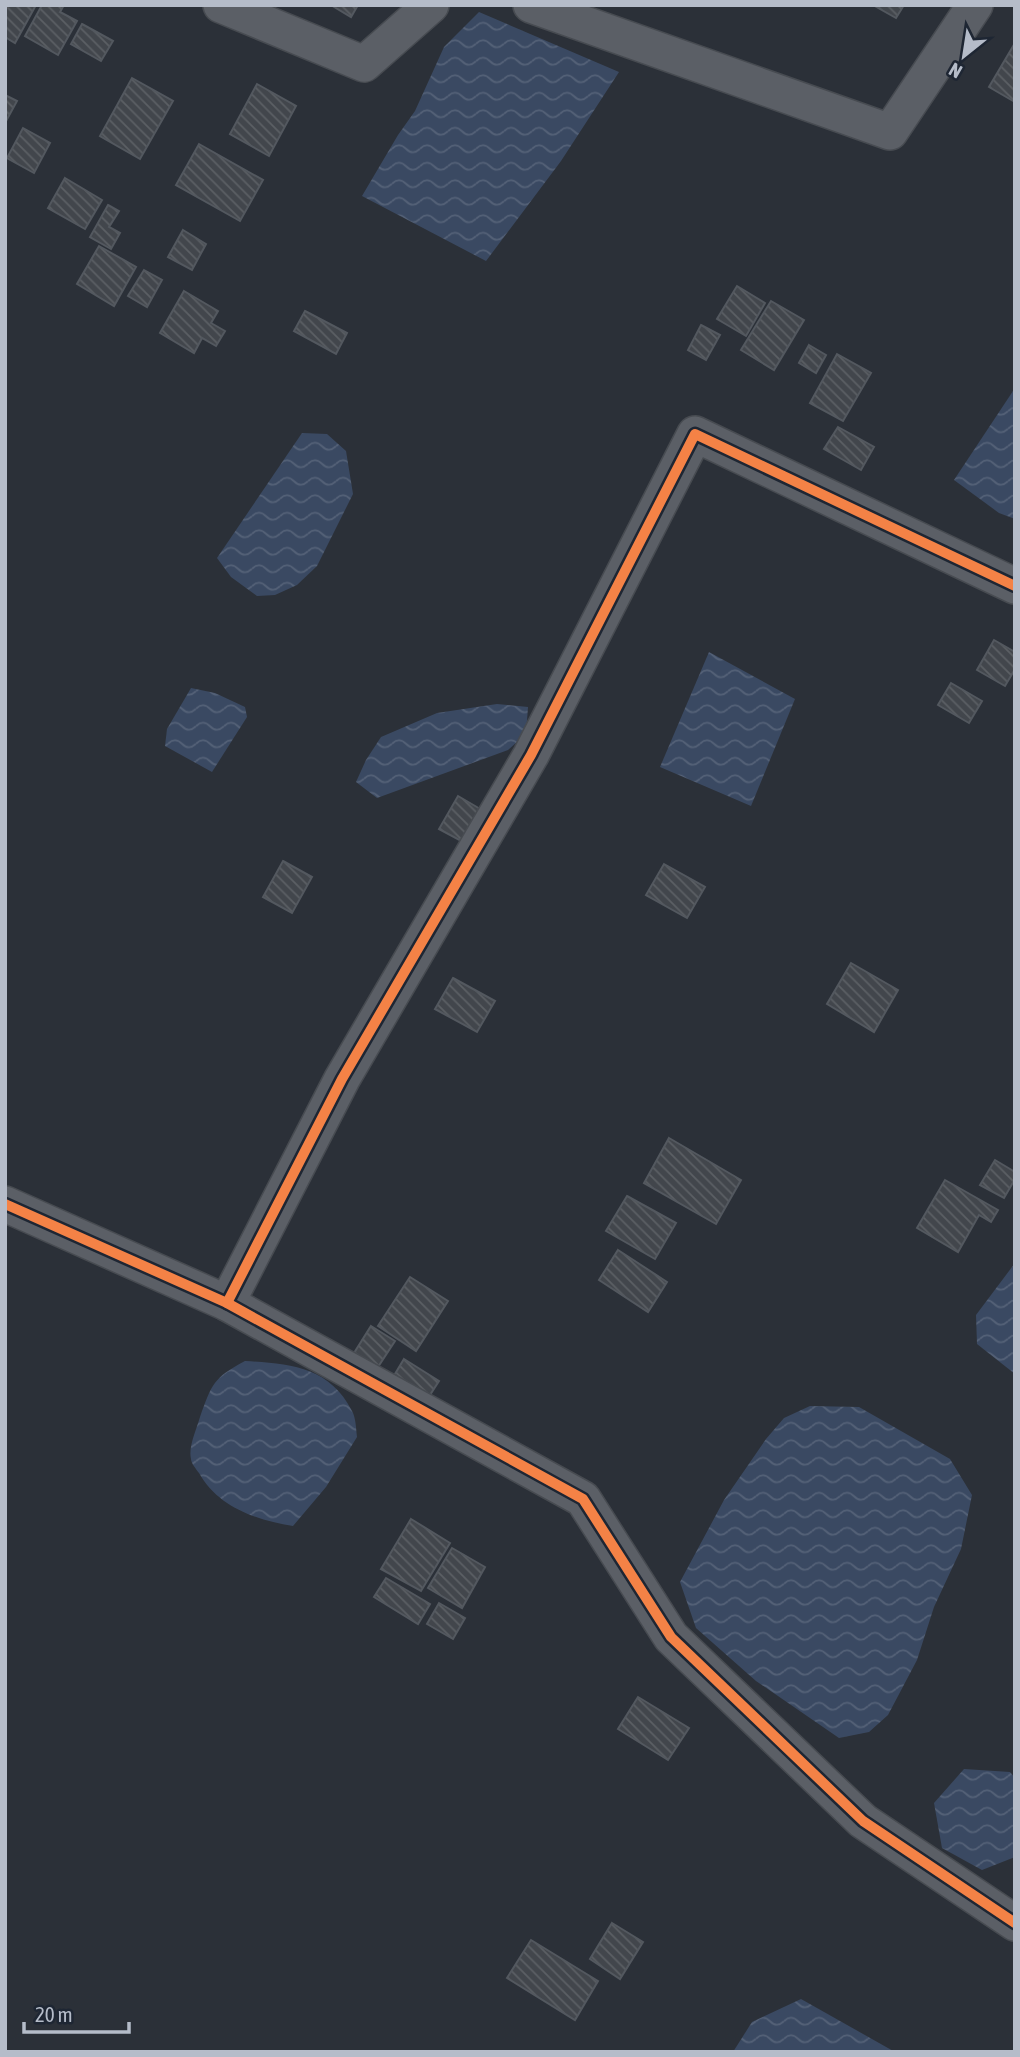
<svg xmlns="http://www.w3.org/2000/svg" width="1020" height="2057" font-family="'Asap Condensed',sans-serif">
  <defs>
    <pattern id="water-waves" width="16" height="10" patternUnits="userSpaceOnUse" patternTransform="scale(1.75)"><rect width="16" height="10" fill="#3a4962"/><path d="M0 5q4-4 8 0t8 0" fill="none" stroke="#546177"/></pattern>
    <pattern id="building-back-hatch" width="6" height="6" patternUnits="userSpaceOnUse" patternTransform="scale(1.75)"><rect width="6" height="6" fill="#42464c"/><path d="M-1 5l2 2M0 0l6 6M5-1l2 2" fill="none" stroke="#5b5f64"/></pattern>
  </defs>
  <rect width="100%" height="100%" fill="#2b3038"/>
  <g fill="url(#water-waves)">
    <polygon points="479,12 619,72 561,161 486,261 362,196 398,135 415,111 444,47"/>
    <polygon points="1015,388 1015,519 999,513 954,480"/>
    <polygon points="302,433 327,434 346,451 353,494 317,566 297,585 275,595 257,596 231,577 217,558"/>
    <polygon points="709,652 795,699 751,806 660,767"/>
    <polygon points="191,688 215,693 245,707 247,717 212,772 165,746 167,729"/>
    <polygon points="497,704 528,707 526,734 508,750 377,798 356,782 366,760 381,737 437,713"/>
    <polygon points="1015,1263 1015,1374 977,1344 976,1315"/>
    <path d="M245,1361C289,1364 329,1366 352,1411C356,1418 356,1429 357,1437L326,1487L293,1526C256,1520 218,1507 199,1473C196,1469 191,1463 191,1459C188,1447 197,1428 200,1417C212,1384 213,1378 245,1361Z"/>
    <polygon points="810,1406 859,1407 950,1459 972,1495 961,1549 934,1607 917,1660 888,1715 869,1732 839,1738 756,1681 696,1628 680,1582 724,1500 766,1439 784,1418"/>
    <polygon points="964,1769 1010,1772 1015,1778 1015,1857 982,1870 942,1848 934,1803"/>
    <polygon points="801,1999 895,2052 733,2052 752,2022"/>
  </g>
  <g fill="url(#building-back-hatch)" stroke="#53585f" stroke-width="2">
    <polygon points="5,5 36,5 15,43 5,37"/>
    <polygon points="42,5 64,5 60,12 77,21 58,55 25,36"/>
    <polygon points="331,5 358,5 351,17"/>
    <polygon points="873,5 904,5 896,18"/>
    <polygon points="82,24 113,41 101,61 71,44"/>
    <polygon points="1015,43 1015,102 989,87"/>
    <polygon points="132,78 173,101 140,159 100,136"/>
    <polygon points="257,84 296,106 269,156 230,134"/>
    <polygon points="5,95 17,101 5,123"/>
    <polygon points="23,128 50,143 34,173 7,158"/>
    <polygon points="199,144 263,180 240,221 176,185"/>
    <polygon points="65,178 102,200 85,229 48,208"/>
    <polygon points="108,205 119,211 109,227 120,233 111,249 90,237"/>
    <polygon points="183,230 206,244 192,270 168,257"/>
    <polygon points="99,246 136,267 114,306 77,284"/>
    <polygon points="144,270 162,280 147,307 128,296"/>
    <polygon points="737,286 765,303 746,336 717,319"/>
    <polygon points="184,291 218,311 211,323 225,331 216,346 202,338 194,353 160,333"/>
    <polygon points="771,301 804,320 774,370 741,350"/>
    <polygon points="305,311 347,333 336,354 294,331"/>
    <polygon points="701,325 720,335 706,360 688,350"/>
    <polygon points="809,345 826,355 816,373 799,363"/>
    <polygon points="837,354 871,373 843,421 810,403"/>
    <polygon points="838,427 874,447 861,470 824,449"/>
    <polygon points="994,640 1015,652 1015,669 1005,686 977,670"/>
    <polygon points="951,683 982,701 969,723 938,705"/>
    <polygon points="458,796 482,810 463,842 439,829"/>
    <polygon points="283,861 312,877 292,913 263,897"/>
    <polygon points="664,864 705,887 687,918 646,895"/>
    <polygon points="851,963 898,990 874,1032 827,1004"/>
    <polygon points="453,978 495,1001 477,1032 435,1009"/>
    <polygon points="669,1138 741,1180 716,1224 644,1183"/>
    <polygon points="995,1160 1015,1172 1015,1179 1004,1198 980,1185"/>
    <polygon points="945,1180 998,1210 991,1222 979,1215 958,1252 917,1228"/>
    <polygon points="627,1196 676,1223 655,1259 606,1231"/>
    <polygon points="618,1250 667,1282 648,1312 599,1280"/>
    <polygon points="410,1277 448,1301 416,1351 378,1326"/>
    <polygon points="371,1326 395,1341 372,1376 349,1361"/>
    <polygon points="404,1359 439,1381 426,1401 392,1379"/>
    <polygon points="411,1519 450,1543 421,1591 381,1569"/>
    <polygon points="452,1548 485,1567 462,1608 428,1588"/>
    <polygon points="386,1578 430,1604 418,1624 374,1597"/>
    <polygon points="439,1603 465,1618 453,1639 427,1624"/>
    <polygon points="638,1697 689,1728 668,1760 618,1729"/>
    <polygon points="612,1923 643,1942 620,1979 590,1959"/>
    <polygon points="531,1940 598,1981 575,2020 507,1978"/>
  </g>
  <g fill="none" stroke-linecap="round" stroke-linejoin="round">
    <defs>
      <g id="minor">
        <polyline points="221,5 364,64 431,5"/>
        <polyline points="531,5 890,132 975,5"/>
        <polyline points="5,1204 227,1303 583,1499 671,1637 863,1821 1015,1923"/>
        <polyline points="227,1303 342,1079 531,755 695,434 1015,586"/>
      </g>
    </defs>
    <use href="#minor" stroke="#474b51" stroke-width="38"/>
    <use href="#minor" stroke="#5b5f66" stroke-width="35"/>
    <defs>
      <g id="cycleway">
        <polyline points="5,1204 227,1303 583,1499 671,1637 863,1821 1015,1923"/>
        <polyline points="227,1303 342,1079 531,755 695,434 1015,586"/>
      </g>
    </defs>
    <use href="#cycleway" stroke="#1e2633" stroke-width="15"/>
    <use href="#cycleway" stroke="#f48246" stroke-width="10"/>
  </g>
  <rect width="1020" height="2057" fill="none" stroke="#b5bcc9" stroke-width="14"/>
  <g transform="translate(964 56) rotate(210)" stroke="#1e2633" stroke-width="5" paint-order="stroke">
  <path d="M0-5L12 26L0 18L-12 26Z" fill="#b5bcc9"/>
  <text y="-10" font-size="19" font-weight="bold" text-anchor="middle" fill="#b5bcc9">N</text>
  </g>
  <path d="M24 2022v10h105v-10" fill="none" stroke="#b5bcc9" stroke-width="3.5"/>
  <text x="35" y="2022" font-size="21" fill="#b5bcc9" stroke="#1e2633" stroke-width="5" paint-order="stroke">20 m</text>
</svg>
